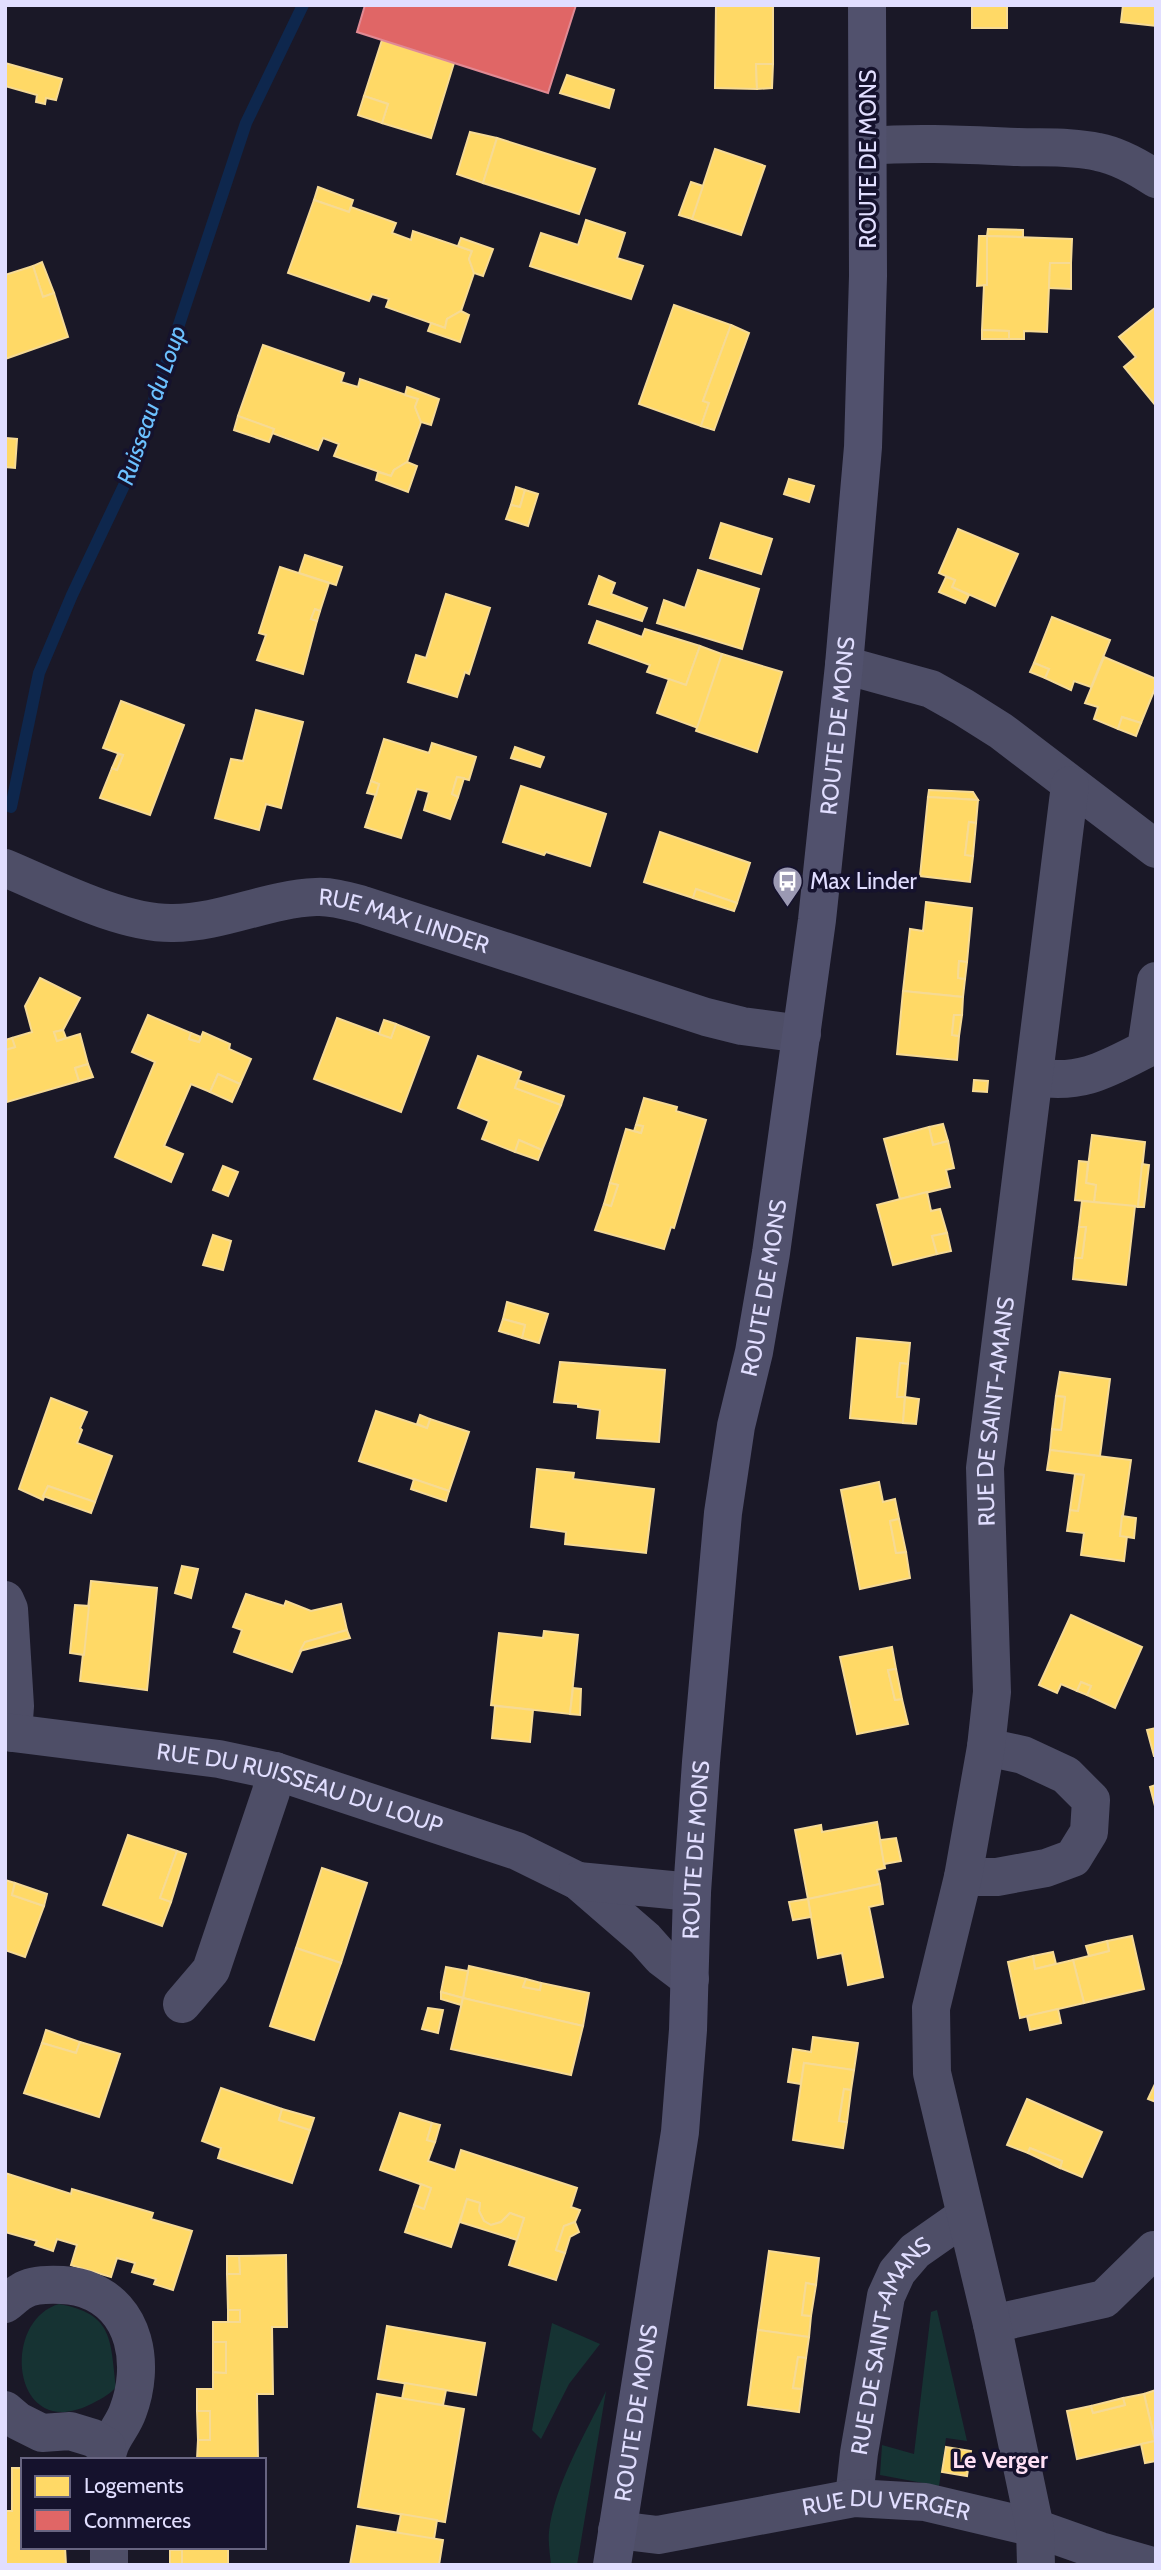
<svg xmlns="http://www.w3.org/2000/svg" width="1161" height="2570" font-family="Cabin,sans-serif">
  <rect width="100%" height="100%" fill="#1a1827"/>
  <g fill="#163333">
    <path d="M59,2304C114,2314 110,2340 116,2387C108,2396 99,2400 89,2405C12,2442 0,2321 59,2304Z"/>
    <polygon points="937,2310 967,2441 946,2438 939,2486 880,2475 882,2445 914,2454 931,2312"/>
    <polygon points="552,2323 600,2344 569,2384 541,2439 532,2430"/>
    <path d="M606,2391L577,2565H551C550,2554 548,2542 549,2532C554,2485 586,2433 606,2391Z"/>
  </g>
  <g fill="#ffd966" stroke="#f6da94" stroke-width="2">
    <polygon points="716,5 773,5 773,64 756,64 757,89 715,88"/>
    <rect x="972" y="5" width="35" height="23"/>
    <polygon points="1123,5 1156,5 1156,26 1121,22"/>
    <polygon points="382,40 454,63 431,138 382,123 388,104 364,96"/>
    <polygon points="5,63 62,79 56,100 46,98 45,104 36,102 37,95 5,86"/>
    <polygon points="756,64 773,64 772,88 757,89"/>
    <polygon points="567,75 614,90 609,108 560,93"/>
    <polygon points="364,96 388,104 382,123 358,115"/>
    <polygon points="470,132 497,138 483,183 457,174"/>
    <polygon points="497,138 595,169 579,214 483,183"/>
    <polygon points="715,149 765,166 741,235 692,219"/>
    <polygon points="691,182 703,186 692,219 679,215"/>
    <polygon points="318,187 353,200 349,212 314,200"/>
    <polygon points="314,200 349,212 351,207 396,223 392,233 411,240 413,231 472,251 469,259 474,273 461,311 447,319 445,328 386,307 389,299 372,294 369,301 288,273"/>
    <polygon points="586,220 625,233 617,258 643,266 631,299 530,266 541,233 578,245"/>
    <polygon points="988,229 1023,230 1023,237 987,236"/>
    <polygon points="979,236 987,236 987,285 977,286"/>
    <polygon points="987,236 1072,239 1071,263 1050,263 1047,332 1024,331 1024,339 1009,339 1009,331 982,330 984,285 987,285"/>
    <polygon points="461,238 493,249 483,276 474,273 469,259 472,251 458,246"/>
    <polygon points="42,262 54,293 43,297 33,266"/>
    <polygon points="1050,263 1071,263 1071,289 1049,288"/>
    <polygon points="33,266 43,297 54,293 68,337 5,359 5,275"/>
    <polygon points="674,305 731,325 703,401 709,403 701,426 639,404"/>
    <polygon points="1156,307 1156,406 1124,367 1136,357 1119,337"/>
    <polygon points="461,311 469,315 460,342 428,331 431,323 445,328 447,319"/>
    <polygon points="731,325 749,333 714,430 701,426 709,403 703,401"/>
    <polygon points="982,330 1009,331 1009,339 982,339"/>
    <polygon points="263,345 344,373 341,382 358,387 360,379 418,399 415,407 421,422 407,462 394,470 391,476 334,456 339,444 323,438 318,450 272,433 274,429 238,416"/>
    <polygon points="407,387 439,399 431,425 421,422 415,407 418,399 405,395"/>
    <polygon points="238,416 274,429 269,442 234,430"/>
    <polygon points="6,438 17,439 15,468 5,467"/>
    <polygon points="407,462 417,466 408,492 376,480 378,472 391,476 394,470"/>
    <polygon points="789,479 814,486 809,502 784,494"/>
    <polygon points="516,487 525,490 520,507 511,505"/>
    <polygon points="525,490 538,494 528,526 506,519 511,505 520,507"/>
    <polygon points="721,523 772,539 761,574 710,558"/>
    <polygon points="958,529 1018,554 995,606 952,587 955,580 939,573"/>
    <polygon points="305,555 342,567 336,585 299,573"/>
    <polygon points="280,567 329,583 320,611 315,609 311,619 317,621 303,674 257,660 266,635 259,633"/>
    <polygon points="698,570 759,589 742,649 657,623 664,600 685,608"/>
    <polygon points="599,576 615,583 611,594 647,608 642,621 589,604"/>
    <polygon points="946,577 955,580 952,587 969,595 965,603 939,592"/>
    <polygon points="446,594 490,608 469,674 465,672 457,697 408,682 416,655 426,658"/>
    <polygon points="315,609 320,611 317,621 311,619"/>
    <polygon points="1052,617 1110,640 1091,687 1074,681 1071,690 1045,678 1049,669 1034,663"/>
    <polygon points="597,621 642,637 645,629 700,646 686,685 647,672 650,665 589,643"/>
    <polygon points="700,646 722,654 698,728 657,713 669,679 686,685"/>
    <polygon points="722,654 782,672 757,752 696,731"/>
    <polygon points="1104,657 1156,679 1156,686 1141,723 1122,717 1118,729 1094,719 1098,707 1085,703"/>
    <polygon points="1034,663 1049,669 1045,678 1030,672"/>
    <polygon points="121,701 184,725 150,815 100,798 112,768 117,770 123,755 103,748"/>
    <polygon points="256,710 303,722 281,808 266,804 259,830 215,818 231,759 243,761"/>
    <polygon points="1122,717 1141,723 1136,736 1118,729"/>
    <polygon points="384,739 429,753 432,743 476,757 469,780 457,777 452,794 458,797 450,819 424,810 429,792 417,789 401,838 365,827 379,784 371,781"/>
    <polygon points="515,747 544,757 540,767 511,758"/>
    <polygon points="118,754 123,755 117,770 112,768"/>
    <polygon points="457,777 464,778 458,797 452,794"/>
    <polygon points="371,781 379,784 376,795 367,793"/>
    <polygon points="521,786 606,814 590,866 546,852 544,855 503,842"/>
    <polygon points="929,790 973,792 978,800 928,797"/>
    <polygon points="928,797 978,800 976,823 969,822 965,855 973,856 970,882 920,876"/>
    <polygon points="969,822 976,823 973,856 965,855"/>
    <polygon points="660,832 750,863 737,903 696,889 693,898 644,882"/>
    <polygon points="696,889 737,903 734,911 693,898"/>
    <polygon points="926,902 972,908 967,962 959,961 958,978 965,979 963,997 903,991 910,929 923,931"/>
    <polygon points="959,961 967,962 965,979 958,978"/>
    <polygon points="40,978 80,998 63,1030 54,1032 57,1041 80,1034 88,1064 75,1068 79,1081 7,1102 5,1050 15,1047 12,1038 32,1032 25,1006"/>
    <polygon points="903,991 963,997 962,1015 954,1015 952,1035 959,1036 957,1060 897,1054"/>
    <polygon points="148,1015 191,1033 189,1039 199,1042 203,1032 230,1044 229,1049 251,1059 240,1084 218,1074 210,1092 191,1084 164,1146 183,1154 171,1182 115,1157 155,1062 132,1052"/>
    <polygon points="954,1015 962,1015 959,1036 952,1035"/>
    <polygon points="337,1018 391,1038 396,1024 429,1037 401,1112 314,1079"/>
    <polygon points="384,1020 396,1024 391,1038 379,1034"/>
    <polygon points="63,1030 66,1038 57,1041 54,1032"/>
    <polygon points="191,1033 201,1037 199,1042 189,1039"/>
    <polygon points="12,1038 15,1047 5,1050 5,1040"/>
    <polygon points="478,1056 521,1072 515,1088 561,1105 542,1150 519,1140 515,1152 482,1139 489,1121 458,1108"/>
    <polygon points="88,1064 93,1077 79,1081 75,1068"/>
    <polygon points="218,1074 240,1084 232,1102 210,1092"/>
    <polygon points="518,1080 564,1096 561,1105 515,1088"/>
    <polygon points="974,1080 988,1081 987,1092 973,1091"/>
    <polygon points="644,1098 677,1107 676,1111 706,1120 674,1228 671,1227 664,1249 595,1230 604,1204 611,1206 618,1185 610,1183 626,1129 641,1133 643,1126 636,1125"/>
    <polygon points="943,1124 948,1141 933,1145 929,1127"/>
    <polygon points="636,1125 643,1126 641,1133 634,1131"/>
    <polygon points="929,1127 933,1145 948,1141 954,1168 946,1170 950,1187 900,1199 884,1139"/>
    <polygon points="1092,1135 1145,1142 1138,1207 1094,1202 1096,1185 1086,1183"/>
    <polygon points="519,1140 542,1150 538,1160 515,1152"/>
    <polygon points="1079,1161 1088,1162 1086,1183 1096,1185 1094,1202 1075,1200"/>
    <polygon points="1142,1164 1149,1165 1144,1207 1138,1207"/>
    <polygon points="223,1166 238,1172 228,1196 213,1190"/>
    <polygon points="610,1183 618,1185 611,1206 604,1204"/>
    <polygon points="927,1192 931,1211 940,1209 947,1233 932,1236 937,1254 893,1265 877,1205"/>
    <polygon points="1082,1201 1135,1206 1126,1285 1073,1279 1075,1258 1082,1258 1086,1227 1079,1227"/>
    <polygon points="1079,1227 1086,1227 1082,1258 1075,1258"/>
    <polygon points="947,1233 951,1251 937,1254 932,1236"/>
    <polygon points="213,1235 231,1241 223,1270 203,1265"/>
    <polygon points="507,1302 548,1314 539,1343 522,1338 525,1325 503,1319"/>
    <polygon points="503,1319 525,1325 522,1338 499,1331"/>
    <polygon points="857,1338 910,1343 908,1364 900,1363 897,1397 905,1397 903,1423 850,1418"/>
    <polygon points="560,1362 665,1370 659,1442 597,1438 600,1410 578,1407 578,1404 554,1402"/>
    <polygon points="900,1363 908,1364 905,1397 897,1397"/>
    <polygon points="1060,1372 1110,1379 1100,1456 1050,1450 1052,1429 1061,1430 1065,1397 1056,1396"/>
    <polygon points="1056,1396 1065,1397 1061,1430 1052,1429"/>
    <polygon points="905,1397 919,1399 916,1424 903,1423"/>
    <polygon points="51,1398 87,1412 80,1428 82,1430 77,1443 112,1456 95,1502 48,1486 43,1500 19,1489"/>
    <polygon points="376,1411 427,1428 430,1419 469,1432 449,1491 359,1461"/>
    <polygon points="420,1415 430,1419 427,1428 417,1424"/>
    <polygon points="1050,1450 1131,1460 1120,1536 1127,1536 1124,1561 1081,1555 1084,1533 1067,1531 1070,1510 1078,1511 1084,1475 1047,1470"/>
    <polygon points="537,1469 574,1473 573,1479 654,1489 646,1553 565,1544 566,1532 531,1527"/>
    <polygon points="1075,1474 1084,1475 1078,1511 1070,1510"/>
    <polygon points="414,1479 449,1491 446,1501 411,1489"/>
    <polygon points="879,1482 883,1502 895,1499 899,1519 890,1521 896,1553 906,1552 910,1578 860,1589 841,1490"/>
    <polygon points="48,1486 95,1502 91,1513 43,1496"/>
    <polygon points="1122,1516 1136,1518 1134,1538 1120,1536"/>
    <polygon points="899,1519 906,1552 896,1553 890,1521"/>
    <polygon points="182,1566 198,1569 191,1598 175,1593"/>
    <polygon points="91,1581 157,1588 147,1690 80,1681"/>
    <polygon points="246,1594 284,1606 286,1601 311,1611 341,1604 347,1630 305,1642 292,1672 234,1652 242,1630 233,1627"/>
    <polygon points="75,1605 89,1606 84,1655 70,1653"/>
    <polygon points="1071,1615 1142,1647 1115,1708 1087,1695 1091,1686 1081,1682 1077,1691 1061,1684 1057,1693 1039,1685"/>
    <polygon points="347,1630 350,1638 300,1651 305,1642"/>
    <polygon points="544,1631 578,1635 570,1714 491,1705 499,1633 543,1638"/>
    <polygon points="892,1647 896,1669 888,1670 895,1700 902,1699 908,1724 857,1734 840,1657"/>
    <polygon points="896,1669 902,1699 895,1700 888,1670"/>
    <polygon points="1081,1682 1091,1686 1087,1695 1077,1691"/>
    <polygon points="573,1688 581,1689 580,1715 570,1714"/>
    <polygon points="495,1706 533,1710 530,1742 492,1738"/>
    <polygon points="1156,1728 1156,1756 1154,1756 1147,1730"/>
    <polygon points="1156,1785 1156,1805 1155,1806 1150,1787"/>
    <polygon points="877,1822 885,1868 877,1870 880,1884 808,1899 795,1830 821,1825 822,1832"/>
    <polygon points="128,1835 177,1851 160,1898 171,1902 162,1926 103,1905"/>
    <polygon points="896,1838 901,1861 884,1864 880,1840"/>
    <polygon points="177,1851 186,1854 171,1902 160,1898"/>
    <polygon points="322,1868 367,1883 341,1963 296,1948"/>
    <polygon points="5,1880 15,1883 12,1895 44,1906 25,1957 5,1950"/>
    <polygon points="15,1883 47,1894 44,1906 12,1895"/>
    <polygon points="880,1884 883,1904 869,1907 883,1977 848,1985 842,1953 818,1958 808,1899"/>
    <polygon points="808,1899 811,1917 793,1920 789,1902"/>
    <polygon points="1132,1936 1144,1989 1084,2003 1073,1960 1109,1951 1107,1941"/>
    <polygon points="1107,1941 1109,1951 1089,1956 1086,1946"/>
    <polygon points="296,1948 341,1963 314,2040 270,2026"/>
    <polygon points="1053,1952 1056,1964 1035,1969 1033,1956"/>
    <polygon points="1033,1956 1035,1969 1073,1960 1084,2003 1020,2018 1008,1962"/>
    <polygon points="469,1966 526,1979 523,1987 540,1990 541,1983 589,1993 583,2026 463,1998"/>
    <polygon points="446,1967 468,1971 463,1998 441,1992"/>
    <polygon points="526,1979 541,1983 540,1990 523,1987"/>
    <polygon points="441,1992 463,1998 461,2005 441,1999"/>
    <polygon points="463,1998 583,2026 571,2075 451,2049"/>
    <polygon points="428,2008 443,2010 438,2033 422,2029"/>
    <polygon points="1058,2009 1061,2023 1030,2030 1027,2016"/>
    <polygon points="46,2030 80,2042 76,2053 42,2043"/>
    <polygon points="813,2037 858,2043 854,2070 804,2063 801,2084 788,2082 793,2049 811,2052"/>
    <polygon points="80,2042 120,2054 99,2117 24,2093 42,2043 76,2053"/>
    <polygon points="804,2063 854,2070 851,2090 844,2089 839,2121 847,2122 843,2148 793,2140"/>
    <polygon points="1156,2082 1156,2102 1148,2099"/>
    <polygon points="221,2088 282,2109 279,2120 310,2130 292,2183 218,2158 221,2148 202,2141"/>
    <polygon points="844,2089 851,2090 847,2122 839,2121"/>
    <polygon points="1027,2099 1102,2132 1082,2177 1060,2168 1062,2161 1030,2148 1028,2153 1007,2145"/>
    <polygon points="282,2109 314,2118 310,2130 279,2120"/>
    <polygon points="400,2113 432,2123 427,2140 435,2142 428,2161 455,2170 461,2150 577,2188 571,2207 580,2210 575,2222 564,2226 556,2250 565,2253 556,2280 509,2265 524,2218 510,2213 501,2222 491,2225 484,2221 479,2211 480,2203 467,2199 451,2247 405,2232 414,2205 424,2209 431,2188 380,2170"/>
    <polygon points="432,2123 440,2125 435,2142 427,2140"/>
    <polygon points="1030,2148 1062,2161 1060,2168 1028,2153"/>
    <polygon points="5,2173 71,2194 72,2189 153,2213 151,2219 192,2231 173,2290 154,2284 156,2279 132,2272 135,2263 117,2258 111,2277 71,2265 77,2245 57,2239 53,2251 35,2245 37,2241 5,2232"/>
    <polygon points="421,2184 431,2188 424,2209 414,2205"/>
    <polygon points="467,2199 480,2203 479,2211 484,2221 491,2225 501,2222 510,2213 524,2218 517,2240 460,2222"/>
    <polygon points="575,2222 579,2232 570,2237 565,2253 556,2250 564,2226"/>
    <polygon points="769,2251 819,2258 816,2285 806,2283 802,2315 811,2316 809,2337 758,2330"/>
    <polygon points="286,2255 287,2327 272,2327 273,2394 257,2394 258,2460 184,2460 197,2459 198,2440 210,2440 210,2411 197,2411 197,2389 213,2389 213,2372 226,2373 226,2342 213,2342 213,2322 240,2322 240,2310 228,2310 227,2274 240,2274 239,2256"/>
    <polygon points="227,2256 239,2256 240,2274 227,2274"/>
    <polygon points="806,2283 816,2285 811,2316 802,2315"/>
    <rect x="228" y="2310" width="12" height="12"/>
    <polygon points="387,2326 485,2343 476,2395 378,2379"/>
    <polygon points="758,2330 809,2337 806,2358 798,2357 793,2388 802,2389 799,2412 748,2405"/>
    <polygon points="213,2342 226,2342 226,2373 213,2372"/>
    <polygon points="798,2357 806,2358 802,2389 793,2388"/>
    <polygon points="405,2383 446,2390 443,2405 402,2399"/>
    <polygon points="1156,2390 1156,2441 1155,2441 1144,2394"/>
    <polygon points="377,2394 464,2409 445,2522 358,2507"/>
    <polygon points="1144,2394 1155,2441 1077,2459 1067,2411 1091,2406 1093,2413 1125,2405 1123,2398"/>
    <polygon points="1123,2398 1125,2405 1093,2413 1091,2406"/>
    <polygon points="197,2411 210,2411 210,2440 198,2440"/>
    <polygon points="1155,2441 1156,2461 1145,2463 1141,2444"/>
    <polygon points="946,2447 971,2451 967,2476 942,2472"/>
    <polygon points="12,2468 23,2468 23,2547 65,2547 66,2565 5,2565 5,2511 12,2511"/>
    <polygon points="401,2514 437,2520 434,2539 397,2533"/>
    <polygon points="357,2526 443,2540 439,2565 350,2565"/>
    <polygon points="170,2547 228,2547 228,2565 182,2565 182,2550 170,2550"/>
    <rect x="170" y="2550" width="12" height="15"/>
  </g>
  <polygon fill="#e06666" stroke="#e08a94" stroke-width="2" points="365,5 576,5 548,93 357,32"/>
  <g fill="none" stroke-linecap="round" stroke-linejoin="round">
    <polyline stroke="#0e274d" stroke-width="12" points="11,807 39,673 72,595 129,475 246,123 303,5"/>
    <g stroke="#4e4e67" stroke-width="38">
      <path d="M868,146C918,142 968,145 1018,147C1044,148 1072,146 1098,152C1119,156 1138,167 1156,179"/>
      <polyline points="844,665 931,689 963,707 1001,731 1156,849"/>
      <path id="s1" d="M5,868C53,888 122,924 173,923C222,923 267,899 316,897C332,896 348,901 363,905L706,1017L742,1026L802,1034"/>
      <path d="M1035,1077C1081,1085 1107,1069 1146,1049L1156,981"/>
      <polyline points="5,1600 9,1609 15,1706 13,1733"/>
      <path id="s2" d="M5,1732L219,1759L275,1771L517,1851L578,1881L645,1939L661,1957L690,1979"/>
      <polyline points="963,1877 997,1877 1046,1868 1073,1858 1089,1832 1091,1800 1066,1775 1023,1755 986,1747"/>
      <polyline points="578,1881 692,1892"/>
      <polyline points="182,2004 211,1970 271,1792 275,1771"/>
      <path d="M5,2304C11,2300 16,2294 22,2291C36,2282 70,2284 85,2289C137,2307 145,2366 128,2411C122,2429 107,2440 107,2460"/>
      <polyline points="992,2324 1104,2299 1154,2250"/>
      <polyline points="5,2410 18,2421 42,2433 70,2431 93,2438 107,2447"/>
      <path id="s3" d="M854,2498L859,2453L886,2296L897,2272L915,2251L965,2216"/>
      <path id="s4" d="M617,2530L658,2535L854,2498L925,2502L1035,2528L1100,2551L1149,2565"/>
      <polyline points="109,2547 109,2565"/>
      <path id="s5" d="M1036,2565L1035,2528L992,2324L932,2073L931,2008L963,1877L986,1747L992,1692L985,1468L1070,785"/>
    </g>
    <path stroke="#51516d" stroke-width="38" id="s6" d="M612,2565L680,2132L688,2030L692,1892L701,1762L723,1513L736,1426L754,1352L771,1253L817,920L844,665L863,447L868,276L867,5"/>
  </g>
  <defs>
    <symbol id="bus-pin" viewBox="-11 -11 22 30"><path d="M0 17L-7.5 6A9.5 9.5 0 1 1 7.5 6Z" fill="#9b99b3" stroke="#15122d"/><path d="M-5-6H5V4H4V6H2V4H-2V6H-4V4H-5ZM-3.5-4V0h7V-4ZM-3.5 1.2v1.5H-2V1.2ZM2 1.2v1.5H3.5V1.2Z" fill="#fff"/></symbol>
  </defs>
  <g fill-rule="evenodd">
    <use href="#bus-pin" x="770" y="864" width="35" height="47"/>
  </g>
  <g text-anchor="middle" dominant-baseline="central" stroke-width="7" stroke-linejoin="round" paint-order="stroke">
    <g font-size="23" fill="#e1deff" stroke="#15122d">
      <text transform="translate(868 159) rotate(-90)">ROUTE DE MONS</text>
      <text stroke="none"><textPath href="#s6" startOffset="1855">ROUTE DE MONS</textPath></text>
      <text stroke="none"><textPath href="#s1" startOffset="415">RUE MAX LINDER</textPath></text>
      <text stroke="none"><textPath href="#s6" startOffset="1288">ROUTE DE MONS</textPath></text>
      <text stroke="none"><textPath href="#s5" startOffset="1172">RUE DE SAINT-AMANS</textPath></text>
      <text stroke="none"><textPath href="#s2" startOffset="301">RUE DU RUISSEAU DU LOUP</textPath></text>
      <text stroke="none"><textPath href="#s6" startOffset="721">ROUTE DE MONS</textPath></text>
      <text stroke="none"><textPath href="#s3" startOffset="159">RUE DE SAINT-AMANS</textPath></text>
      <text stroke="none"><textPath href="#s6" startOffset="154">ROUTE DE MONS</textPath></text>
      <text stroke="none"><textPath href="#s4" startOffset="273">RUE DU VERGER</textPath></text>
    </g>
    <g font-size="23" fill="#e1deff" stroke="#15122d" text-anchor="start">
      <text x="810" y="881">Max Linder</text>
    </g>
    <g font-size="24" font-style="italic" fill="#6cc1ff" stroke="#15122d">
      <text transform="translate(151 405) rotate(-71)">Ruisseau du Loup</text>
    </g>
    <g font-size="24" font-weight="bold" fill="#ffe0f5" stroke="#15122d">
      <text x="1000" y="2459">Le Verger</text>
    </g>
  </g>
  <rect width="1161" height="2570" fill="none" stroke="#e1deff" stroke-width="14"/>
  <rect x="21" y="2458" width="245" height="91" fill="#15122d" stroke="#676481" stroke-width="2"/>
  <rect x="35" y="2476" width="35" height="21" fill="#ffd966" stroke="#676481" stroke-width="2"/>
  <text x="84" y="2493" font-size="21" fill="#e1deff">Logements</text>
  <rect x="35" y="2510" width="35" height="21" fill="#e06666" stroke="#676481" stroke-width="2"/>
  <text x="84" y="2528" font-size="21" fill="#e1deff">Commerces</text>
</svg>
